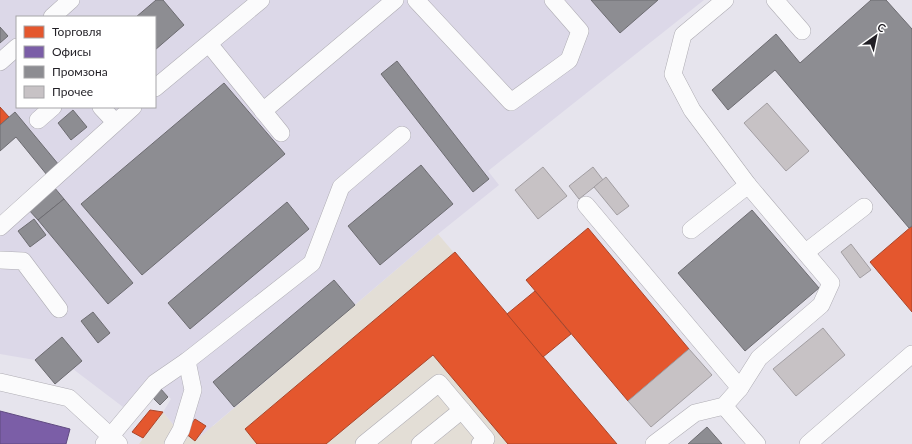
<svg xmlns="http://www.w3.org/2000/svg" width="912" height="444" font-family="Lato,sans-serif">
  <rect width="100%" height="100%" fill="#e6e4ed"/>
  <polygon fill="#e3ded6" points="438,234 617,444 139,444 163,412 177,429 213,426"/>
  <path fill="#dcd8e8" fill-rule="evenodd" d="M0,0H704L488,171L499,185L438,234L195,441L177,429L163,412L171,399L149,377L123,407L73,369L55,384L35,360L0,354V234L59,165L15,112L9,117L0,107ZM17,17H155V107H17Z"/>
  <g fill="#e4572e" stroke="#aa462b">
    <polygon points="0,107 9,117 0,125"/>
    <polygon points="912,226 912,312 870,262"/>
    <polygon points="588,228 689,349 628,401 526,280"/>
    <polygon points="455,252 617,444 508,444 433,355 326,444 257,444 245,429"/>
    <polygon points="535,291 571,334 543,357 507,314"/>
    <polygon points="150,410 163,412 143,438 132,432"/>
    <polygon points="195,419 206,426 195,441 185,433"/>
  </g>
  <polygon fill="#7b5ea7" stroke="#604b80" points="0,411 70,429 66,444 0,444"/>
  <g fill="#8d8d92" stroke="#6d6c71">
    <polygon points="156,0 163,0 184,25 155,50 155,17 136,17"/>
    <polygon points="591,0 658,0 620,33"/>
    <polygon points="871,0 886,0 912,29 912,226 909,228 775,70 728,110 712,90 776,34 800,63"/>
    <polygon points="0,27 8,36 0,43"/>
    <polygon points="397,61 489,179 473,192 381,74"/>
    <polygon points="224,83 285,154 142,275 81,204"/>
    <polygon points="73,110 87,127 71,140 58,123"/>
    <polygon points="15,112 59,165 47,175 16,137 0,151 0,125"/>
    <polygon points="421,165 453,204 380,265 348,226"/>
    <polygon points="54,187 64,199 38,220 28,209"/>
    <polygon points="64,199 133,283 108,304 38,220"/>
    <polygon points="287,202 309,229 190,329 168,303"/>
    <polygon points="752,210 819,288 745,351 678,273"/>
    <polygon points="34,219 46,235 30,247 18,231"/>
    <polygon points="334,280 355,305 234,407 213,382"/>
    <polygon points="93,312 110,333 98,343 81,321"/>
    <polygon points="62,337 82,361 55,384 35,360"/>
    <polygon points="160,388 168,397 160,405 152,397"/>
    <polygon points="707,427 722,444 688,444"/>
  </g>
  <g fill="#c7c2c5" stroke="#a29ea2">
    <polygon points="767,103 809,151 786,171 744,123"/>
    <polygon points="543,167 567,196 538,219 515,190"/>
    <polygon points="593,167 603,180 579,199 569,186"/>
    <polygon points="606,177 629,206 617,215 594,187"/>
    <polygon points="851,244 871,270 860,278 841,252"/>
    <polygon points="823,328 845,355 796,396 773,369"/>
    <polygon points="689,349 712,375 651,427 628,401"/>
  </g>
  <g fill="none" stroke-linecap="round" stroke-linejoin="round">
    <defs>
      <g id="minor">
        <polyline points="416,0 511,102 569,60 580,31 553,0"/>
        <polyline points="725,0 683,35 673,74 692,110 748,185"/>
        <polyline points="775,0 802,31"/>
        <polyline points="52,17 71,0"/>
        <polyline points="209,44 281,133"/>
        <polyline points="0,62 17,47"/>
        <polyline points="155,88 261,0"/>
        <polyline points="101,107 115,122"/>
        <polyline points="263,111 395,0"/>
        <polyline points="38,120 53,107"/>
        <polyline points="586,205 740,388"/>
        <polyline points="0,227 133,107"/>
        <polyline points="806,252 864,207"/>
        <polyline points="0,260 23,261 59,309"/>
        <polyline points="0,382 69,398 119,444"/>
        <polyline points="724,406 757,444"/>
        <polyline points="104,444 155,383 187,361 312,263 341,187 402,135"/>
        <polyline points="173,444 181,430 193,390 187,361"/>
        <polyline points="364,444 439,383 486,439 480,444"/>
        <polyline points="420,444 462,410"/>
        <polyline points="654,444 695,413 724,406 740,388 759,358 821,305 831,283 748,185 691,230"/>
        <polyline points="808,444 912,354"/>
      </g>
    </defs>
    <use href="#minor" stroke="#afadb4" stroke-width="18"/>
    <use href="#minor" stroke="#fbfbfc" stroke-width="17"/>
  </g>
  <rect x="16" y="16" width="140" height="92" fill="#ffffff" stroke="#a6a5a8"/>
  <rect x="24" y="26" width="20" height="12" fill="#e4572e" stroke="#a6a5a8"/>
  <text x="52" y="36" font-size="12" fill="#211f25">Торговля</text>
  <rect x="24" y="46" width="20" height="12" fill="#7b5ea7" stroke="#a6a5a8"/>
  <text x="52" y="56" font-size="12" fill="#211f25">Офисы</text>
  <rect x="24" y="66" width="20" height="12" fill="#8d8d92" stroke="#a6a5a8"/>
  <text x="52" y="76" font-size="12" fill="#211f25">Промзона</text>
  <rect x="24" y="86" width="20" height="12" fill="#c7c2c5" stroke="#a6a5a8"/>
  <text x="52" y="96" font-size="12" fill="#211f25">Прочее</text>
  <g transform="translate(876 36) rotate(33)" stroke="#ffffff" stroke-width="3" paint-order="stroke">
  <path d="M0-3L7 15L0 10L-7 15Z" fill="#211f25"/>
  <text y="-6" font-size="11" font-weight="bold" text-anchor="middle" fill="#211f25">С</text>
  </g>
</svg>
